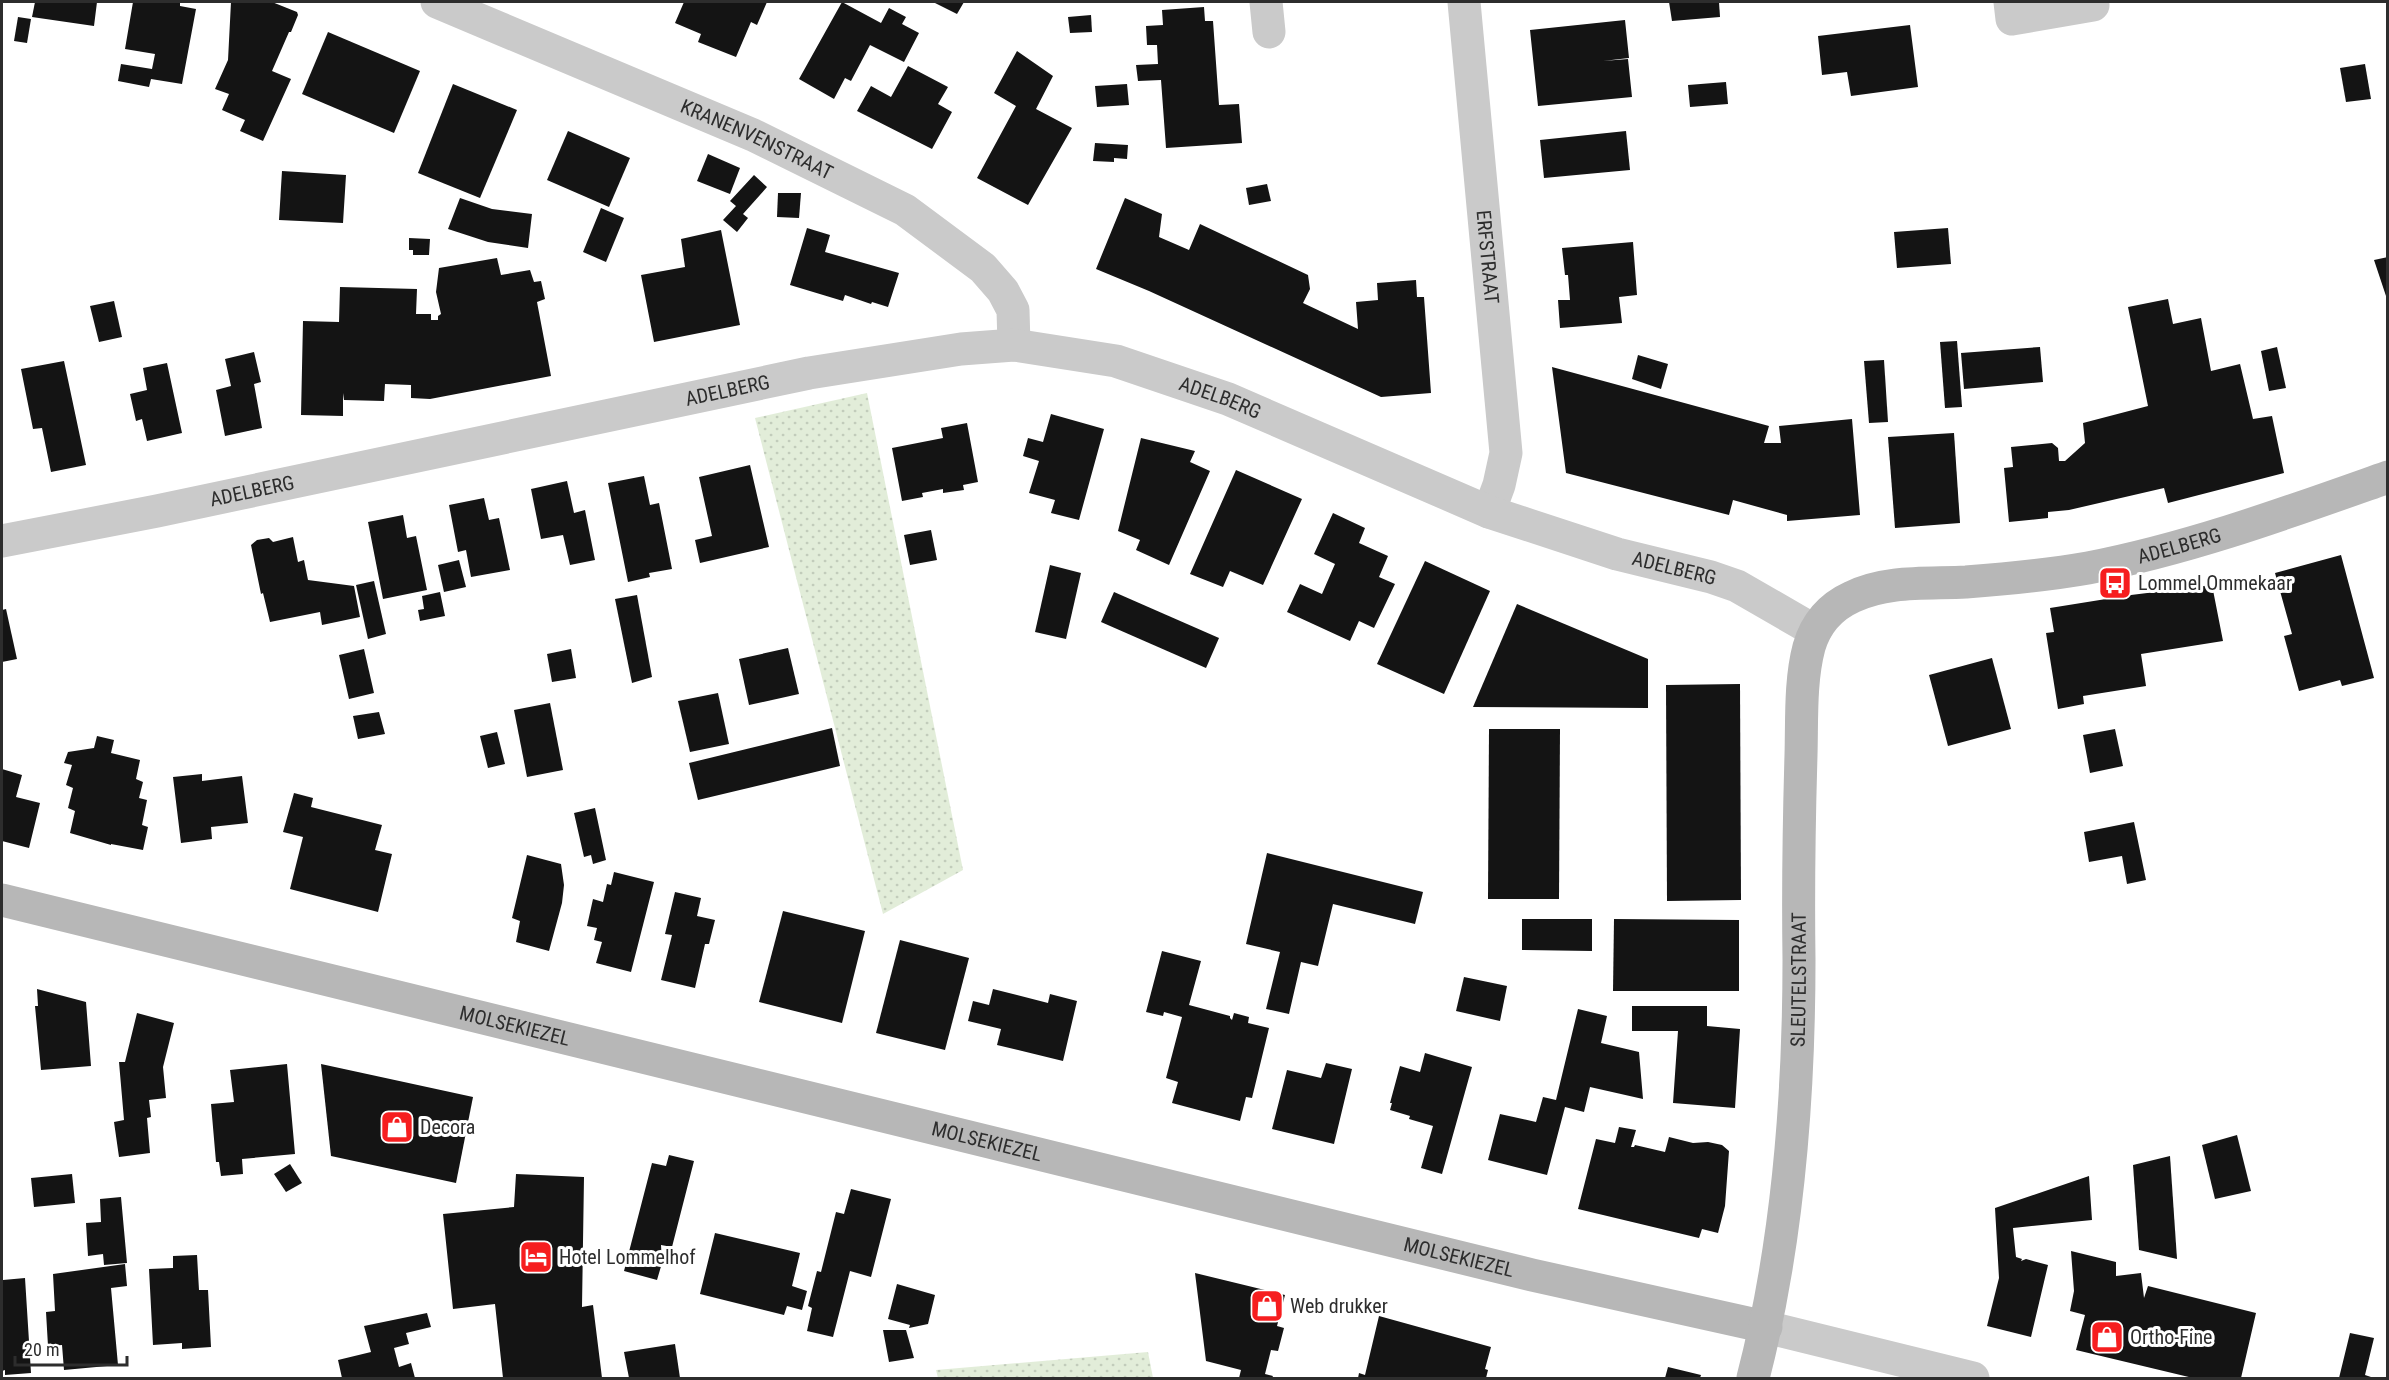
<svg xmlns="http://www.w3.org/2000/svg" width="2389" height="1380" font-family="'Roboto Condensed',sans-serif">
  <defs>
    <pattern id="grass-dots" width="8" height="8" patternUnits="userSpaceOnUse" patternTransform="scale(1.5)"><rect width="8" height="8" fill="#e2edd9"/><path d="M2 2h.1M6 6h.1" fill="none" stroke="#c2ccbb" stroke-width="1.8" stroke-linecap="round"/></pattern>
  </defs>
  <rect width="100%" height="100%" fill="#fff"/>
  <g fill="url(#grass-dots)">
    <polygon points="867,393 963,870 883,914 755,418"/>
    <polygon points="1148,1352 1153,1378 938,1378 936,1370"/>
  </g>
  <g fill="#141414">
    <polygon points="35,2 97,2 94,26 32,17"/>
    <polygon points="133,2 180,2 180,6 196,9 182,84 151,79 149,87 118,81 121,64 152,69 155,54 125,49"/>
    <polygon points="231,2 272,2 297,12 298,15 291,32 289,32 272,71 291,79 263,141 240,131 245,120 222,110 229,94 215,89 228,60"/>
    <polygon points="684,2 767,2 757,25 751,22 736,57 698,42 701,34 675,23"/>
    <polygon points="842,2 881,23 889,8 906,17 902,24 919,33 904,62 870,45 851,81 845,78 834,99 799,79"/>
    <polygon points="933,2 964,2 957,14"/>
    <polygon points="1669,2 1719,2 1720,17 1672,21"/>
    <polygon points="1204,7 1205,21 1213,21 1219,105 1239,104 1242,143 1166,148 1161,80 1138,81 1136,65 1158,64 1157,45 1147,45 1146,26 1163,25 1162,10"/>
    <polygon points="1091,15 1092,32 1070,33 1068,17"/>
    <polygon points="18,17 31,19 27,43 14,41"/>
    <polygon points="1625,20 1629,58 1603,61 1628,59 1632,97 1538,106 1530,30"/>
    <polygon points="1910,25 1918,87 1851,96 1847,72 1822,75 1818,36"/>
    <polygon points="328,32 420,71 394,133 302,94"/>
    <polygon points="1017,51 1053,76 1036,109 1072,128 1028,205 977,178 1016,106 994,93"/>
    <polygon points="2365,64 2371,99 2346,102 2340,68"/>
    <polygon points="908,66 948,87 938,104 952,112 932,149 857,111 871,86 891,97"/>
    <polygon points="1726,82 1728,104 1690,107 1688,85"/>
    <polygon points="453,84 517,110 480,198 418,173"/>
    <polygon points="1127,84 1129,105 1097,107 1095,86"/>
    <polygon points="568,131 630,158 609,207 547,180"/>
    <polygon points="1626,131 1630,170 1544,178 1540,140"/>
    <polygon points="1095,143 1128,145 1127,159 1114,158 1114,162 1093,161"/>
    <polygon points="708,154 740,168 730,194 697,181"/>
    <polygon points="282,171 346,175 343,223 279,220"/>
    <polygon points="754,175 767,187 743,214 748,218 737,232 723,220 736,206 730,201"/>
    <polygon points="1267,184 1271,201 1249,205 1246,188"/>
    <polygon points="778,193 801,193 799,218 777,217"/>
    <polygon points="460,198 492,209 532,214 528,248 488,242 448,229"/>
    <polygon points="1125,198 1162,214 1159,237 1189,250 1200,224 1308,275 1310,289 1303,303 1358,329 1356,302 1378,300 1377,283 1416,280 1417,297 1424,297 1431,393 1381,397 1149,291 1096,269"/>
    <polygon points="601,208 624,218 606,262 583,252"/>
    <polygon points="807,228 830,235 825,252 899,273 888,307 872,302 871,304 845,295 843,301 790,285"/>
    <polygon points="1948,228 1951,264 1897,268 1894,232"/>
    <polygon points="721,230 740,325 654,342 641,275 685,267 681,239"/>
    <polygon points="409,238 430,239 429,255 413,255 413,250 409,250"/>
    <polygon points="1633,242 1637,295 1619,297 1622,323 1560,328 1558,300 1570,300 1568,275 1565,275 1562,248"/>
    <polygon points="2388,257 2388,299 2387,299 2374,260"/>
    <polygon points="497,258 501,275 530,270 534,282 541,281 545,299 537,302 551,376 430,399 411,398 411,385 385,384 384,401 344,400 343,393 343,416 301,415 303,321 339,322 340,287 417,289 416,314 431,314 431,320 438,320 438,316 441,314 436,292 439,268"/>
    <polygon points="2168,299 2173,324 2201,318 2211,371 2240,364 2253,419 2272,416 2284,473 2168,503 2164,488 2069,510 2048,512 2048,518 2009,522 2004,468 2013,467 2011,447 2052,443 2058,448 2059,461 2065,461 2085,443 2083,423 2148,406 2128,307"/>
    <polygon points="114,301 122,337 99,342 90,306"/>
    <polygon points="1957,341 1962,407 1945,408 1940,342"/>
    <polygon points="2040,347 2043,382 1964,389 1961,353"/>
    <polygon points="2277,347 2286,388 2269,391 2261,351"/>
    <polygon points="254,352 261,382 254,384 262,428 225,436 216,390 231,386 225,359"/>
    <polygon points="1638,355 1668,364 1661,389 1632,379"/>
    <polygon points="1884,360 1888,422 1869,423 1864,361"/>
    <polygon points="64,361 86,465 51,472 42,428 33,429 21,369"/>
    <polygon points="167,363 182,433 147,441 142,419 136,421 130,394 147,390 143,368"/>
    <polygon points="1552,367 1769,426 1764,443 1781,443 1779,426 1852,419 1860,515 1787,521 1787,515 1733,500 1729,515 1566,473"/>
    <polygon points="1051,414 1104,429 1079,520 1051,513 1055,500 1029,493 1039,461 1023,456 1028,438 1043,442"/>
    <polygon points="967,423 978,482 963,485 964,490 943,493 943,489 922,493 923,497 902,501 892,448 943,438 941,428"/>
    <polygon points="1954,433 1960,523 1895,528 1888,437"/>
    <polygon points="1141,438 1195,451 1190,462 1210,471 1169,565 1136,550 1140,540 1118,531"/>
    <polygon points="750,465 769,547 700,563 695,540 712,536 699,477"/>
    <polygon points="1236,470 1302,499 1263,585 1230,571 1223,587 1190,574"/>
    <polygon points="644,476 650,505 659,503 672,569 649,573 650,577 628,582 608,483"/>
    <polygon points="567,481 574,513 585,510 595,560 570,565 563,535 541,539 531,489"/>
    <polygon points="484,498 489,520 499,518 510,570 471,577 466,550 458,552 449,505"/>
    <polygon points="1333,513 1365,528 1359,543 1388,556 1379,577 1395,584 1374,628 1359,621 1350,641 1287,612 1300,584 1322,594 1335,564 1314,554"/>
    <polygon points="403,515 407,538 416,536 427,590 383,599 368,522"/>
    <polygon points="931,530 937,560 910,565 904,535"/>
    <polygon points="293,537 298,562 304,560 308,580 354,586 360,617 322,625 320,612 270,622 263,593 261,594 251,545 257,540 269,538 273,542"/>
    <polygon points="2341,555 2374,678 2342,686 2340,680 2299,691 2284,636 2292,634 2275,573"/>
    <polygon points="459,560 466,587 444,592 438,565"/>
    <polygon points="1425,561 1490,591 1444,694 1377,664"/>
    <polygon points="1050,565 1081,573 1066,639 1035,632"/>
    <polygon points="374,581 386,634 368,639 356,585"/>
    <polygon points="2212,585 2223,641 2141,654 2146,686 2083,696 2084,704 2058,709 2046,633 2054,632 2050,608 2131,595"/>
    <polygon points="440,592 445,616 420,621 418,610 424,609 422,596"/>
    <polygon points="1114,592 1219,638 1206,668 1101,622"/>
    <polygon points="637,595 652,677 632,683 615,599"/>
    <polygon points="1517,604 1648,659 1648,708 1473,707"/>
    <polygon points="6,609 17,659 2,662 2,610"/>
    <polygon points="788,648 799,694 749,705 739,659"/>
    <polygon points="364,649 374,693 349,699 339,655"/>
    <polygon points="571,649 576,678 552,682 547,654"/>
    <polygon points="1992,658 2011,729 1948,746 1929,675"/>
    <polygon points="1740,684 1741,900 1667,901 1666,685"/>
    <polygon points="718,693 729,744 690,752 678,701"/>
    <polygon points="550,703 563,770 527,777 514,710"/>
    <polygon points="379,712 385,734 358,739 353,716"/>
    <polygon points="832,728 840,766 698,800 689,763"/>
    <polygon points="1489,729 1560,729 1559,899 1488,899"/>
    <polygon points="2115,729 2123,766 2090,773 2083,735"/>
    <polygon points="497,732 505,764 488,768 480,736"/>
    <polygon points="97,736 114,740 111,753 140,760 136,779 143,782 139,798 147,800 142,825 148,827 143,850 111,844 111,845 70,833 75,811 68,808 73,788 66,785 72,765 64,763 68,752 94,748"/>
    <polygon points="2,769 22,775 16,797 40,803 29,848 2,841"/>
    <polygon points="202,774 202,781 242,776 248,823 211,827 212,839 181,843 173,777"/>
    <polygon points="294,793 313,798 311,807 382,825 375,850 392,854 378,912 290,889 303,837 283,832"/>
    <polygon points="595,808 606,860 593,864 591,855 584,857 574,813"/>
    <polygon points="2134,822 2146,880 2127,884 2122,856 2089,862 2084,832"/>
    <polygon points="1267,853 1423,892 1415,924 1333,904 1318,966 1301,962 1289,1014 1266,1009 1280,952 1246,944"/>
    <polygon points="527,855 561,864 564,885 562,903 549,951 516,942 520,921 512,918"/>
    <polygon points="614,872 654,882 631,972 596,963 602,942 594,940 597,928 587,926 593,899 603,902 607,884 611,885"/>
    <polygon points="675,892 701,898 697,916 715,920 709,944 705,944 695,988 661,980 672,935 665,934"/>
    <polygon points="783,911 865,931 842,1023 759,1002"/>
    <polygon points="1522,919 1592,919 1592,951 1522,950"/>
    <polygon points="1614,919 1739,920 1739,991 1613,991"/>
    <polygon points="900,940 969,958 945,1050 876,1033"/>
    <polygon points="1162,951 1201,961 1189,1005 1230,1016 1230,1018 1232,1020 1234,1013 1249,1017 1248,1023 1269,1028 1252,1098 1246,1097 1240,1121 1172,1103 1178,1082 1166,1078 1182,1017 1164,1012 1163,1016 1146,1012"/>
    <polygon points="1464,977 1507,986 1500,1021 1456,1011"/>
    <polygon points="37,989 86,1002 91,1066 41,1070 35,1006 38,1006"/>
    <polygon points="993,989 1048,1003 1050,994 1077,1001 1063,1061 997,1045 1001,1029 968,1021 973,1001 989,1005"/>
    <polygon points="1632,1006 1707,1006 1707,1026 1740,1029 1735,1108 1673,1103 1678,1031 1632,1031"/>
    <polygon points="1578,1009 1607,1016 1601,1043 1639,1052 1643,1099 1590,1087 1584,1112 1565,1107 1547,1175 1488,1160 1500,1114 1536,1122 1543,1097 1556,1100"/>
    <polygon points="137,1013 174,1023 163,1067 166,1098 149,1100 151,1117 147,1118 150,1153 119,1157 114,1122 124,1120 119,1062 125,1062"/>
    <polygon points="1425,1053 1472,1067 1442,1174 1421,1168 1433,1126 1409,1119 1410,1116 1390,1110 1392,1103 1390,1103 1400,1066 1420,1072"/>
    <polygon points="1326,1063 1352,1069 1334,1144 1272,1129 1287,1070 1321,1078"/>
    <polygon points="287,1064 295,1154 242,1159 243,1174 221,1176 219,1162 216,1162 211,1104 234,1102 230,1070"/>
    <polygon points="321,1064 473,1097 456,1183 331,1156"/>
    <polygon points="1619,1127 1636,1130 1631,1147 1634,1147 1635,1145 1665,1152 1669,1137 1693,1143 1708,1142 1722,1145 1729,1151 1725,1206 1718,1233 1702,1229 1699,1238 1578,1209 1596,1139 1615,1143"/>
    <polygon points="2237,1135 2251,1191 2215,1199 2202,1145"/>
    <polygon points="669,1155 694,1161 672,1247 661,1245 662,1263 657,1280 624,1271 652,1163 666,1166"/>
    <polygon points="2170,1156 2177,1259 2139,1250 2133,1165"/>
    <polygon points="290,1164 302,1183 286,1192 274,1174"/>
    <polygon points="72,1174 75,1203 34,1207 31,1178"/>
    <polygon points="516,1174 584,1177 582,1307 593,1305 602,1378 503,1378 495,1304 453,1309 443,1214 514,1207"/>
    <polygon points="2089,1176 2092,1220 2013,1228 2016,1257 2022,1259 2021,1261 2026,1259 2048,1265 2031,1337 1987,1326 1999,1278 1995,1208"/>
    <polygon points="851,1189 891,1199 871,1277 850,1271 833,1337 807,1331 812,1308 808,1306 817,1271 821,1272 836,1212 844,1214"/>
    <polygon points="121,1197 127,1263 104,1265 103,1254 88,1256 86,1223 101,1222 100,1199"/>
    <polygon points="715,1233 800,1253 792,1286 807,1291 802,1310 787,1306 784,1315 700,1294"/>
    <polygon points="2071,1251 2116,1262 2116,1276 2141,1273 2144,1298 2148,1286 2256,1313 2241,1378 2193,1378 2076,1350 2085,1315 2070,1311 2074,1291"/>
    <polygon points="197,1255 199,1290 208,1290 211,1347 182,1349 182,1343 153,1345 149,1269 173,1268 173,1256"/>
    <polygon points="125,1264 127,1286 111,1288 118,1365 64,1370 62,1345 48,1346 46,1312 55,1311 53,1274"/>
    <polygon points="1195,1273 1285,1295 1277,1326 1284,1328 1278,1351 1271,1350 1265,1374 1273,1376 1272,1378 1239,1378 1241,1370 1206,1361"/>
    <polygon points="25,1278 31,1373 5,1375 5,1370 2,1371 3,1280"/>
    <polygon points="897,1284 935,1295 928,1324 909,1328 910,1325 888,1319"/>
    <polygon points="427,1313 431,1327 406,1333 409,1344 394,1348 399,1367 411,1363 415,1378 342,1378 338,1360 371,1352 364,1326"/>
    <polygon points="1379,1316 1491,1347 1485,1369 1488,1370 1486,1378 1358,1378 1359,1373 1365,1375"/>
    <polygon points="883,1330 906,1330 914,1358 889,1362"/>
    <polygon points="2350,1333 2374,1338 2365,1375 2374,1378 2339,1378"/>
    <polygon points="675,1344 680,1378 629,1378 624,1352"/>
    <polygon points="1668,1367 1701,1375 1700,1378 1665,1378"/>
  </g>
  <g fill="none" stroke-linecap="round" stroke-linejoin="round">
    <g stroke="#cacaca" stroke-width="33">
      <path id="s1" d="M437,2L753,135L905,210L983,268L1003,291L1013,310L1014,345"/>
      <polyline points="1266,2 1269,32"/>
      <path id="s2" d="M1464,2L1506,453L1499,485L1489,512"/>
      <polyline points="2010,2 2012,19 2093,5"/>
      <path id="s3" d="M2,541L157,511L809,373L961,349L1014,345L1116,361L1228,399L1489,512L1617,554L1711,577L1737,586L1815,631"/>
      <polyline points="1766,1327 1973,1378"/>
    </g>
    <g stroke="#b7b7b7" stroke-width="33">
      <path id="s4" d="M2,900L1532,1275L1766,1327"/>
      <path id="s5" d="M1753,1378C1788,1243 1799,1100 1799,960C1798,891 1799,823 1801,755C1802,720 1800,681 1809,647C1816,623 1830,607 1852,597C1887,580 1928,584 1966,582C2006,579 2048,575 2088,568C2191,548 2289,512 2388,477"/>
    </g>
  </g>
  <defs>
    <symbol id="bus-square" viewBox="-11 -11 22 22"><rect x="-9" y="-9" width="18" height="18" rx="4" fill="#f61e1f" stroke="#fff"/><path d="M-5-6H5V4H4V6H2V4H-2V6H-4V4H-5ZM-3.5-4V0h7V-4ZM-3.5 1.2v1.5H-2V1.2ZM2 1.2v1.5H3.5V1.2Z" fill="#fff"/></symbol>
    <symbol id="shop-square" viewBox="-11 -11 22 22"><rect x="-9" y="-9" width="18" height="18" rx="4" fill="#f61e1f" stroke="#fff"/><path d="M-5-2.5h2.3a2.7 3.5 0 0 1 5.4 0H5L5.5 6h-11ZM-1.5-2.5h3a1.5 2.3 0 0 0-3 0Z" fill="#fff"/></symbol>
    <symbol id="hotel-square" viewBox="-11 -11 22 22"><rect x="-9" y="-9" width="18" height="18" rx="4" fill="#f61e1f" stroke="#fff"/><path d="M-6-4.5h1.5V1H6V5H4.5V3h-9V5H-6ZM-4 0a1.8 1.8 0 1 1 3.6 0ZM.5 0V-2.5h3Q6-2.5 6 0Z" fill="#fff"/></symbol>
  </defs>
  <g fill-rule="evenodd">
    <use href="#bus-square" x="2096" y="564" width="38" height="38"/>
    <use href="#shop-square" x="378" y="1108" width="38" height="38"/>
    <use href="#hotel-square" x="517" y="1238" width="38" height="38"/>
    <use href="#shop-square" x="1248" y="1287" width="38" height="38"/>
    <use href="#shop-square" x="2088" y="1318" width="38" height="38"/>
  </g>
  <g text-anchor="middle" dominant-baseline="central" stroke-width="6" stroke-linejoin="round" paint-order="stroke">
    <g font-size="20" fill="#2d2d2d" stroke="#fff">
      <text stroke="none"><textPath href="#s1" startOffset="348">KRANENVENSTRAAT</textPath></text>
      <text stroke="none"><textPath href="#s2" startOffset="256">ERFSTRAAT</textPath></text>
      <text stroke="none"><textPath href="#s3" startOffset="741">ADELBERG</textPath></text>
      <text stroke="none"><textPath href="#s3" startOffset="1245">ADELBERG</textPath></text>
      <text stroke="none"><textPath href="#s3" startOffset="255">ADELBERG</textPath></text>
      <text stroke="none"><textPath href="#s5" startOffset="1136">ADELBERG</textPath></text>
      <text stroke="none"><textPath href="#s3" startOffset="1731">ADELBERG</textPath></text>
      <text stroke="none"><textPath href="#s5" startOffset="402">SLEUTELSTRAAT</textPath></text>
      <text stroke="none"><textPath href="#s4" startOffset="528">MOLSEKIEZEL</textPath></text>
      <text stroke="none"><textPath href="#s4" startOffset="1014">MOLSEKIEZEL</textPath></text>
      <text stroke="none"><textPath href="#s4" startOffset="1500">MOLSEKIEZEL</textPath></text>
    </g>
    <g font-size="20" fill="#2d2d2d" stroke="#fff" text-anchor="start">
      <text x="2138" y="583">Lommel Ommekaar</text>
      <text x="420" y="1127">Decora</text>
      <text x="559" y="1257">Hotel Lommelhof</text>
      <text x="1290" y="1306">Web drukker</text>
      <text x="2130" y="1337">Ortho-Fine</text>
    </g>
  </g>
  <rect width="2389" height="1380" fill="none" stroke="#2d2d2d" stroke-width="6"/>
  <path d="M15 1356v9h112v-9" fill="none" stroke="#2d2d2d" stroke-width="3"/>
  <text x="24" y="1356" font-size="18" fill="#2d2d2d" stroke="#ffffff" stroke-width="4.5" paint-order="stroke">20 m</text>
</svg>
